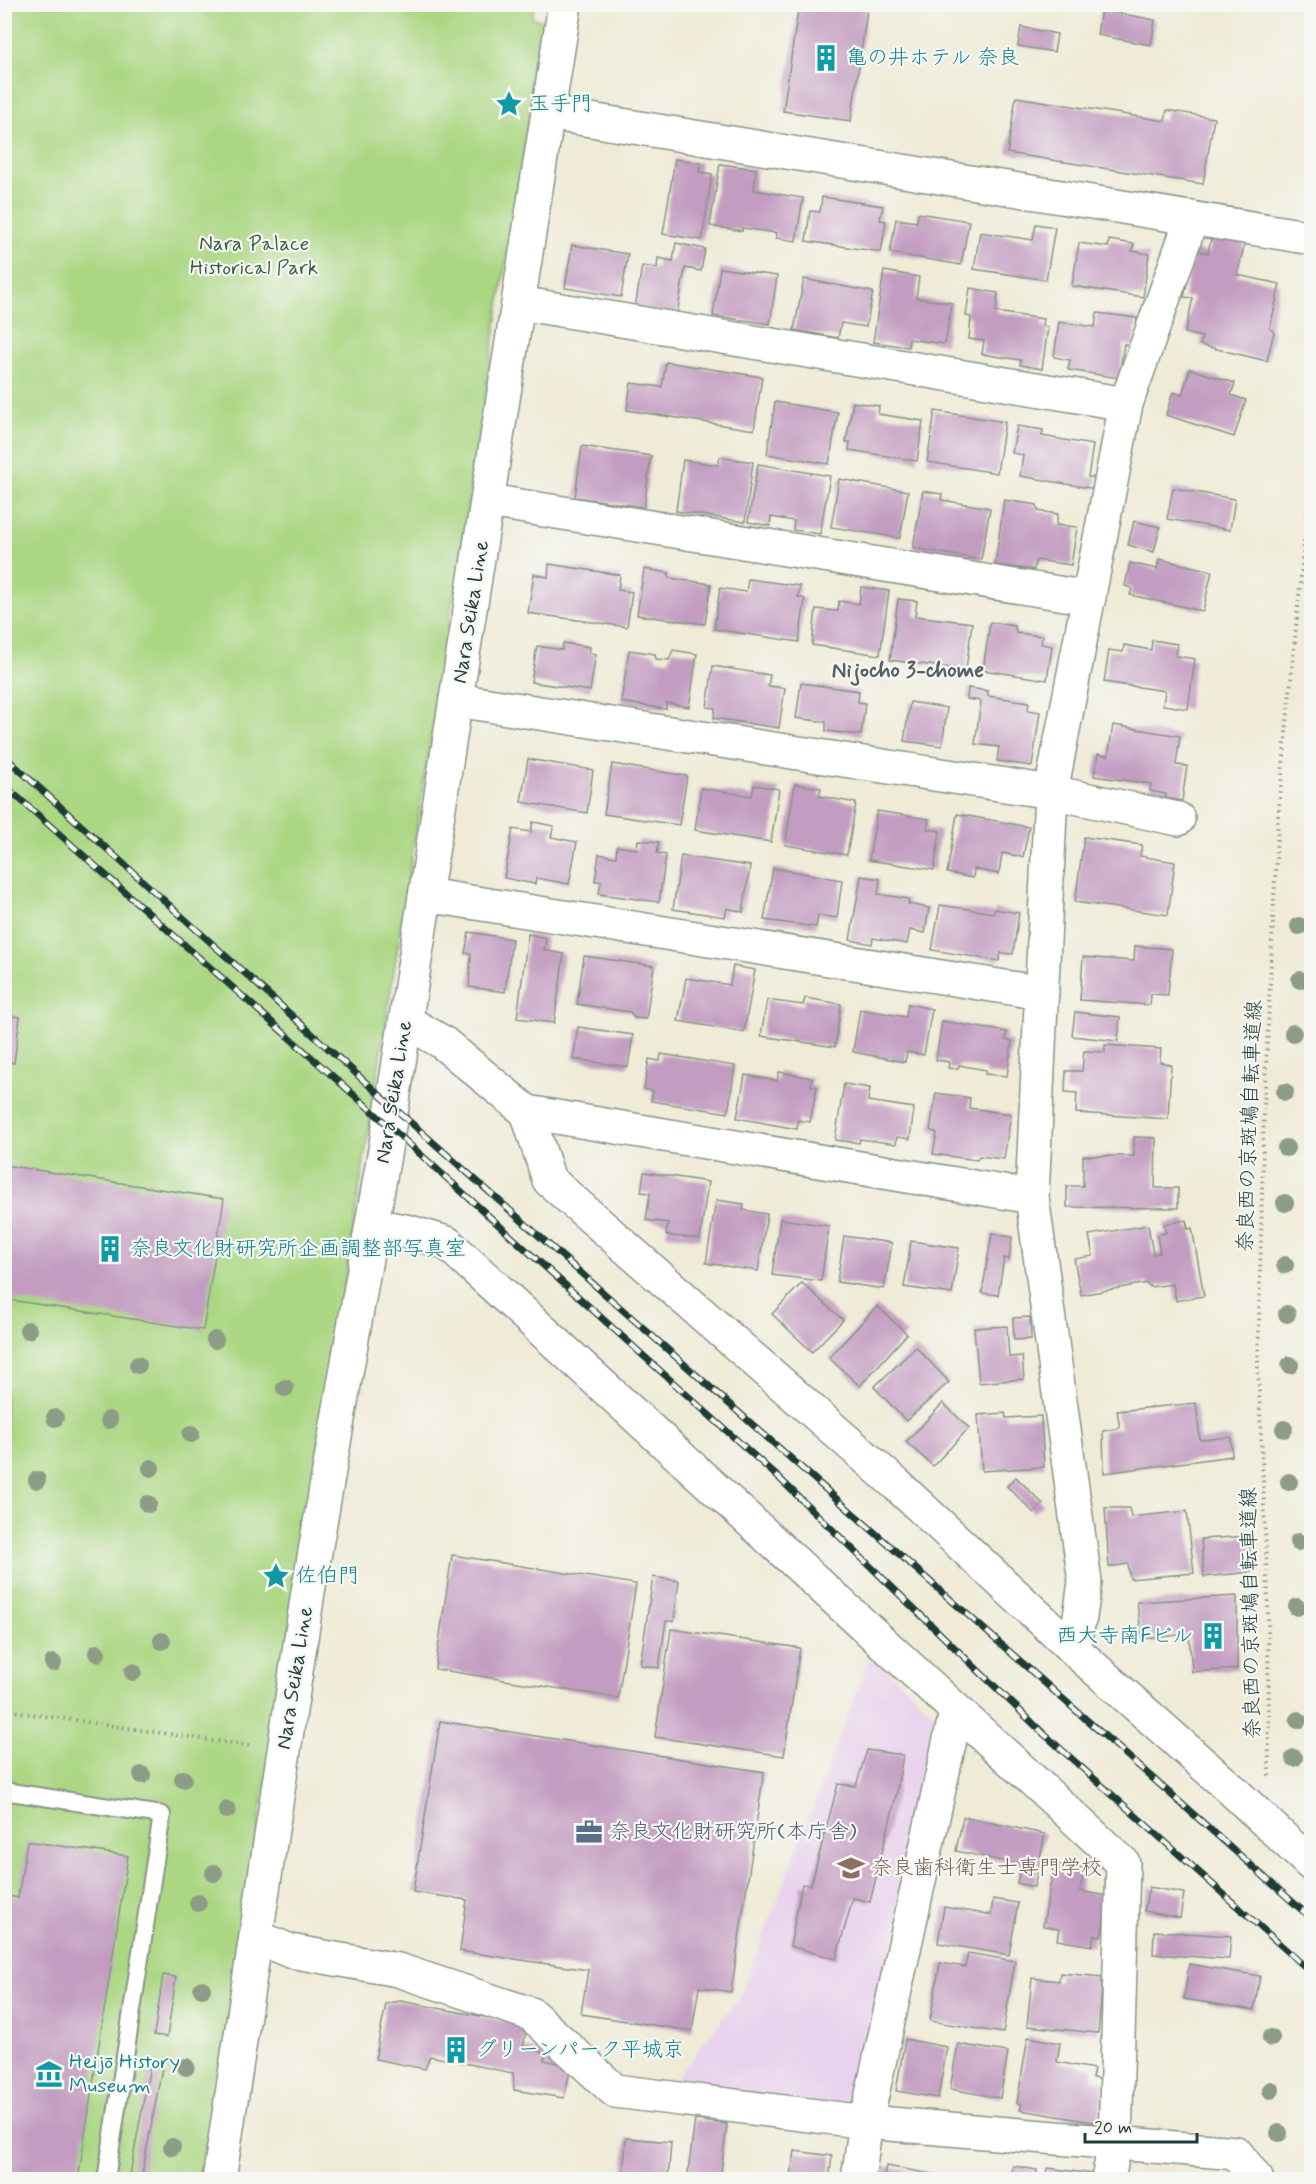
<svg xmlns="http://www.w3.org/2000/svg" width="1316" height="2184" font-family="Mynerve,'Klee One',sans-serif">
  <rect width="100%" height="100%" fill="#f6f6f2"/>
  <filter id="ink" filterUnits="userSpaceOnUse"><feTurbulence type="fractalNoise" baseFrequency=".0167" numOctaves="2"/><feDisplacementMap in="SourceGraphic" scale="12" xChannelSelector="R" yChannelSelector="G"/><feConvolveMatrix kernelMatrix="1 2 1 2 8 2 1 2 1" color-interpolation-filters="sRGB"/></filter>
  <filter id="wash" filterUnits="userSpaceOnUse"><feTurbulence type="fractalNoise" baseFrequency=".008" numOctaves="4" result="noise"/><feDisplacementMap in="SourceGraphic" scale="24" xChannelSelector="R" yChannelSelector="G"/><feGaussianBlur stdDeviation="1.35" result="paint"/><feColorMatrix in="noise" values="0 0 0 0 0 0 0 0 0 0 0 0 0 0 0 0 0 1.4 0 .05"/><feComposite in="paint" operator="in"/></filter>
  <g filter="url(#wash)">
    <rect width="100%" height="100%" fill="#efebd7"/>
    <polygon fill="#e9d2ed" points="871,1655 935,1714 943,1738 858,2092 839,2106 670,2086 740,1997"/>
    <polygon fill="#abd783" stroke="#658a5c" stroke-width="1.5" points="5,5 534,5 532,18 544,21 203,2179 5,2180"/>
    <g id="blocks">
      <g fill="#c39dc1">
        <polygon points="799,4 868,4 851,121 783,111"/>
        <polygon points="1101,10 1155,20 1151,45 1097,35"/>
        <polygon points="1021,27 1057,34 1054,52 1018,46"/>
        <polygon points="1016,97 1165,121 1167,110 1214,118 1203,184 1007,153"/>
        <polygon points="675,159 701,163 699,172 712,174 702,240 663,234"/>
        <polygon points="720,164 756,169 754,190 803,198 796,241 776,238 777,233 742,228 742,231 710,226"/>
        <polygon points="822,197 883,206 880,220 886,221 881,252 806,241 810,211 820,212"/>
        <polygon points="918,213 969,221 961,265 890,253 896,219 917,222"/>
        <polygon points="1036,224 1055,227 1046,280 974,269 980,232 1033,240"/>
        <polygon points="1212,235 1245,242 1237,275 1280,284 1270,328 1274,332 1267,361 1200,345 1202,337 1185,333 1193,298 1184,297 1194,250 1208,253"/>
        <polygon points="1109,240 1134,244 1132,251 1149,254 1143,297 1072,286 1079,243 1108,247"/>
        <polygon points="676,243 705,249 701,271 685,268 677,315 635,308 642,266 657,268 658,258 673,261"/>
        <polygon points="572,245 628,254 621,297 565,288"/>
        <polygon points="720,268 777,276 770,324 713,316"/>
        <polygon points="884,271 919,277 916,298 952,303 945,344 909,339 908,347 873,342"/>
        <polygon points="804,279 873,292 866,327 841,323 838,338 794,330"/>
        <polygon points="970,288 998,293 996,312 1043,319 1042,326 1048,327 1042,369 1020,365 1021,360 982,354 984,341 969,339 971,317 966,316"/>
        <polygon points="1097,313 1137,318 1133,346 1124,344 1119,378 1068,370 1070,360 1054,357 1059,322 1095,327"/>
        <polygon points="666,362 762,377 754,430 627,410 631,383 662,387"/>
        <polygon points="1190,369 1235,383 1231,395 1246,400 1234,437 1166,415 1173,392 1182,395"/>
        <polygon points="775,402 838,412 829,464 767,454"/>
        <polygon points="853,402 879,406 878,414 923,421 917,461 849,450 850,442 846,442"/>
        <polygon points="935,411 1005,422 997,473 927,462"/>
        <polygon points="1017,426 1043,430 1042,436 1093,445 1088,477 1097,478 1095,489 1020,476 1023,455 1012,453"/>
        <polygon points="582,446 651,456 644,507 575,497"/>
        <polygon points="720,457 753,462 745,522 676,511 683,460 718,465"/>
        <polygon points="758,464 830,476 820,534 793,530 794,521 771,517 770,526 748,522"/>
        <polygon points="839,479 908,491 900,538 831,527"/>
        <polygon points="1173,488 1235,499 1230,530 1167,519"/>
        <polygon points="923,491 942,494 941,500 990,508 981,560 913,548"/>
        <polygon points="1004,500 1037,505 1038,511 1058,514 1056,525 1077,527 1071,565 1036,560 1034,570 995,565"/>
        <polygon points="1134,521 1160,527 1154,552 1128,545"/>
        <polygon points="1159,559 1212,571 1203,611 1130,595 1132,588 1125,586 1130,563 1157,569"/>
        <polygon points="549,564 620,575 618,590 632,592 627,627 528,613 534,574 548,577"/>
        <polygon points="644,569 669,573 669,578 711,584 705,624 637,615"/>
        <polygon points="748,579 800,586 798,597 805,599 799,642 714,629 720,588 746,592"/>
        <polygon points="861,587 889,591 880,655 812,645 816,609 838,611 839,601 859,604"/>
        <polygon points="898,599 917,601 915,616 972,623 966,670 890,660"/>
        <polygon points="990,622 1015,626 1016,633 1042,636 1041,644 1052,646 1047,680 983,670"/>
        <polygon points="1152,640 1177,644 1176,656 1195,659 1188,709 1163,705 1165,691 1104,682 1109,650 1123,652 1124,645 1151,650"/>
        <polygon points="563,643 590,647 589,653 596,654 590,691 531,682 537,646 562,650"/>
        <polygon points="629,650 655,654 656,659 669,660 673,650 697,654 689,707 666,703 666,709 621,702"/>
        <polygon points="713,666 770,675 768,686 785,688 779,728 714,718 715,708 707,707"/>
        <polygon points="801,683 859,691 858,702 865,703 861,735 826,731 826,722 796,718"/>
        <polygon points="968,688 988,691 988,696 1029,702 1028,710 1040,712 1032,766 997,761 999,747 975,744 981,701 967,699"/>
        <polygon points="910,702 947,708 942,746 904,741"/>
        <polygon points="1113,725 1180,736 1176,765 1187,766 1182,801 1165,798 1166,794 1150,791 1151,784 1094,776 1098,754 1108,756"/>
        <polygon points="528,759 593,770 587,813 521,802"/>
        <polygon points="612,764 687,776 679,825 604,814"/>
        <polygon points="795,784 821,788 819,796 856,803 847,855 785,845"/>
        <polygon points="754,785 779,789 771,842 695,830 701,788 752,796"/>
        <polygon points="877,811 929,819 927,829 940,831 934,870 869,860"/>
        <polygon points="957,814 1029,827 1023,857 1002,853 999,874 974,869 973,878 947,873"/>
        <polygon points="533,822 554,826 551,837 577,842 569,884 536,878 535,884 504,878 513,829 531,832"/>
        <polygon points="1084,837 1142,845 1140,856 1175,862 1168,915 1075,902"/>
        <polygon points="638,840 659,842 657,853 666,855 659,902 599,894 601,881 595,881 599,854 616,857 617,846 637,849"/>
        <polygon points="681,856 750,866 743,912 727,908 725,917 673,909"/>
        <polygon points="773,868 842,880 837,918 818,915 816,927 764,920"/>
        <polygon points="861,876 880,879 878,894 909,899 908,904 929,908 925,933 910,930 907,944 873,938 872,944 850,940"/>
        <polygon points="940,905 994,913 995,909 1019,913 1013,954 1001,953 999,961 932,950"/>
        <polygon points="469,932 512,939 505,992 469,987 471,954 465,953"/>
        <polygon points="528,934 546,938 544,950 564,954 554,1023 517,1018"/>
        <polygon points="1135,946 1172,949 1168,995 1151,994 1150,1005 1080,1000 1083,957 1134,961"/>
        <polygon points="584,956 654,966 646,1019 634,1018 630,1012 577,1004"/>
        <polygon points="733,966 755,970 744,1032 678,1021 686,978 730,985"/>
        <polygon points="805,998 841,1004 835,1047 761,1036 767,1000 803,1005"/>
        <polygon points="908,1004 932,1009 924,1055 907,1052 905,1062 853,1052 860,1009 906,1017"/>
        <polygon points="1075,1012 1120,1017 1118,1041 1072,1036"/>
        <polygon points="4,1015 20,1017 14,1063 4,1062"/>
        <polygon points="942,1021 1007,1032 1005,1040 1012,1041 1007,1076 985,1074 986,1070 959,1065 958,1069 948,1068 949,1062 936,1060"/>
        <polygon points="578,1027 633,1035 628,1067 573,1059"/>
        <polygon points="1105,1045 1161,1049 1160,1062 1171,1065 1168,1119 1076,1113 1077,1093 1065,1092 1066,1071 1082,1071 1084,1051 1105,1052"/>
        <polygon points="661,1054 735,1066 728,1113 651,1101 653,1091 644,1089 649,1059 660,1061"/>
        <polygon points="779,1072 812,1078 811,1086 817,1087 810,1122 798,1120 797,1129 737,1118 745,1075 777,1081"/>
        <polygon points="844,1084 870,1088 868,1101 914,1108 910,1139 897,1137 896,1144 860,1139 859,1143 835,1140"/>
        <polygon points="936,1093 970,1098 969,1108 1011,1114 1004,1159 979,1156 977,1160 933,1154 937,1133 930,1130"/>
        <polygon points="1134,1137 1156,1138 1155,1188 1178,1188 1178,1208 1067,1207 1067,1186 1083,1186 1083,1156 1134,1156"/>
        <polygon points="4,1165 224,1199 203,1330 4,1299"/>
        <polygon points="644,1172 708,1182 700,1239 666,1235 668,1223 646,1220 650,1193 641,1192"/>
        <polygon points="716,1200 744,1204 743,1210 767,1214 758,1271 706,1263"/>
        <polygon points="780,1219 829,1226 821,1281 772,1275"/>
        <polygon points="1186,1220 1188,1229 1192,1228 1204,1296 1176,1301 1173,1284 1150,1287 1147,1283 1081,1295 1074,1259 1093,1256 1089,1235 1148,1225 1153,1254 1160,1253 1157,1235 1166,1233 1164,1224"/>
        <polygon points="992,1233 1012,1237 1009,1259 1004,1258 998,1295 982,1293"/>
        <polygon points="844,1236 892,1243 884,1289 837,1282"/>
        <polygon points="911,1241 959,1248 952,1294 904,1287"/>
        <polygon points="802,1283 843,1320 812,1352 772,1314"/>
        <polygon points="877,1306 907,1334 860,1386 829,1358"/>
        <polygon points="1030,1317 1031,1339 1014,1340 1013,1318"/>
        <polygon points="1007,1326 1009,1357 1022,1356 1024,1379 979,1383 974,1328"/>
        <polygon points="916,1347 949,1382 906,1421 874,1387"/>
        <polygon points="943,1403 969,1428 933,1466 906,1442"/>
        <polygon points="1196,1403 1200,1440 1231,1437 1232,1456 1104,1473 1103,1431 1120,1428 1117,1411"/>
        <polygon points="1005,1413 1006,1418 1041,1416 1044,1467 982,1471 978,1415"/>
        <polygon points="1016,1477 1043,1504 1034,1513 1007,1486"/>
        <polygon points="1105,1508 1129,1508 1131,1517 1187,1511 1194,1573 1130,1579 1128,1564 1109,1567"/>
        <polygon points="1250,1536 1251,1572 1204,1577 1201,1539"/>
        <polygon points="452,1555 636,1584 618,1698 435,1669"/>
        <polygon points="653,1577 679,1581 674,1621 666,1621 659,1668 640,1665"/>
        <polygon points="1237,1596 1237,1669 1192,1672 1189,1634 1142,1639 1137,1602"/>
        <polygon points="671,1629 800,1648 784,1756 655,1737"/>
        <polygon points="440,1721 764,1772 731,1992 699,1987 692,2031 581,2014 588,1970 460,1951 467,1900 413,1892"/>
        <polygon points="867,1750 903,1755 896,1796 870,1902 853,1898 836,1959 790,1946 802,1884 811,1885 838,1784 856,1786"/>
        <polygon points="963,1817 1045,1834 1034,1887 1017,1883 1021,1865 956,1851"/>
        <polygon points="27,1841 128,1856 78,2180 4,2180 4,1895 18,1898"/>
        <polygon points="1054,1864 1084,1869 1080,1891 1108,1896 1101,1936 1094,1935 1092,1946 1057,1940 1059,1929 1043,1926"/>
        <polygon points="1149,1887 1184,1893 1180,1918 1144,1911"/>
        <polygon points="993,1899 1018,1903 1009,1955 938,1943 944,1907 991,1915"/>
        <polygon points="1154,1931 1231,1936 1229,1959 1153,1954"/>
        <polygon points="968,1953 1015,1961 1003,2033 930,2021 940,1963 965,1967"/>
        <polygon points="1189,1964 1260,1976 1254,2010 1184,1999"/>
        <polygon points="1060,1973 1103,1977 1098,2033 1027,2026 1032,1978 1059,1981"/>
        <polygon points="163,1975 176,1977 167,2037 154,2035"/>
        <polygon points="400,2001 527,2025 523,2048 546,2053 544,2060 571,2066 564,2098 514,2090 513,2073 430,2056 425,2069 375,2059 386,2004"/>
        <polygon points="1028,2037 1060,2043 1057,2062 1094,2069 1092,2078 1105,2080 1098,2123 1020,2110 1022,2104 1017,2103"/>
        <polygon points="905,2039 947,2047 938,2098 896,2091"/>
        <polygon points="958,2044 1008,2052 1000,2098 950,2089"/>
        <polygon points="150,2066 162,2068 141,2180 129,2180"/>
        <polygon points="695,2120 727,2124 720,2180 687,2180"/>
        <polygon points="626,2138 671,2142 668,2180 623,2180"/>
        <polygon points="795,2151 832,2156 829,2180 790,2180"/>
        <polygon points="886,2166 955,2178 955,2180 883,2180"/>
        <polygon points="1013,2166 1037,2170 1036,2180 1011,2180"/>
        <polygon points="1047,2168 1093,2174 1093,2180 1045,2180"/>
      </g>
    </g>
  </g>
  <g filter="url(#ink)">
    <use href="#blocks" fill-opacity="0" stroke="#879486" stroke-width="1.5"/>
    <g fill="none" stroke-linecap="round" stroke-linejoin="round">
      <defs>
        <polyline id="lane" points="4,1791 162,1815 106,2180"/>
        <g id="street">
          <polyline points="548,113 1312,238"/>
          <polyline points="519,303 1126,404"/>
          <polyline points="489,501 1089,598"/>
          <polyline points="456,700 1051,792 1178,819"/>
          <polyline points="426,895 1042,993"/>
          <polyline points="527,1112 1032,1197"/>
          <polyline points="372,1225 410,1232 447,1243 1123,1863 1115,2142 1108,2180"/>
          <polyline points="1072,1648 1080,1617 1085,1582 1032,1197 1051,792 1126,404 1192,218"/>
          <polyline points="257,1937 290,1951 398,1970 531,2014 615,2091 866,2122 1236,2153 1257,2180"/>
          <polyline points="858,2180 866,2122 956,1712"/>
        </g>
        <polyline id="secondary" points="406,1021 442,1042 527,1112 549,1180 897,1485 1072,1648 1232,1790 1312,1865"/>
        <polyline id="primary" points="219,2180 308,1592 389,1126 565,4"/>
      </defs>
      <use href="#lane" stroke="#879486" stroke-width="20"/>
      <use href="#street" stroke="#879486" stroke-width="36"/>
      <use href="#secondary" stroke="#879486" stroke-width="36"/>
      <use href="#primary" stroke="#879486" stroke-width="36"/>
      <g stroke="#879486" stroke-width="4" stroke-dasharray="1.5 4.5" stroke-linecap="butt">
        <polyline points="4,1710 250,1746"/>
        <polyline points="1269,1776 1268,1600 1258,1367 1264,1107 1278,817 1312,459"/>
      </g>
      <use href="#lane" stroke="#fff" stroke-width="16"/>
      <use href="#street" stroke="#fff" stroke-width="33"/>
      <use href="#secondary" stroke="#fff" stroke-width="33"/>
      <use href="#primary" stroke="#fff" stroke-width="33"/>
      <defs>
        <g id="rail">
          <polyline points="4,756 392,1106 1312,1919"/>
          <polyline points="4,785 389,1126 780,1479 1044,1734 1312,1973"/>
        </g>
      </defs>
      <use href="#rail" stroke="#1f3d34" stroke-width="7"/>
      <use href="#rail" stroke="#f6f6f2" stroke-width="4.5" stroke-dasharray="14" stroke-linecap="butt"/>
    </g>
    <g fill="#8c9c86">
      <circle cx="1299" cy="926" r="9"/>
      <circle cx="1300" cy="980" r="9"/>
      <circle cx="1293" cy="1033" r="9"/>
      <circle cx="1285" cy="1092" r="9"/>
      <circle cx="1286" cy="1148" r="9"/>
      <circle cx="1285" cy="1203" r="9"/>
      <circle cx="1285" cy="1265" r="9"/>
      <circle cx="1287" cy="1314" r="9"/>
      <circle cx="28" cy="1330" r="9"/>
      <circle cx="215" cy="1340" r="9"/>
      <circle cx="138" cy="1365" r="9"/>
      <circle cx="1290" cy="1365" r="9"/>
      <circle cx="285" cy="1388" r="9"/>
      <circle cx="55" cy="1418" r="9"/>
      <circle cx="109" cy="1420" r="9"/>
      <circle cx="1284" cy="1429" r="9"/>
      <circle cx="191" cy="1434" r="9"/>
      <circle cx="151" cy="1468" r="9"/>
      <circle cx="37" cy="1480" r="9"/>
      <circle cx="1289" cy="1482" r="9"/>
      <circle cx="148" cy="1504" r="9"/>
      <circle cx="1298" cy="1542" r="9"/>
      <circle cx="1297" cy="1607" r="9"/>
      <circle cx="162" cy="1641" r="9"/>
      <circle cx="97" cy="1653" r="9"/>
      <circle cx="53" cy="1663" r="9"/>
      <circle cx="133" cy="1672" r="9"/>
      <circle cx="1298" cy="1720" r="9"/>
      <circle cx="1294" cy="1758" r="9"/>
      <circle cx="142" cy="1775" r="9"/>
      <circle cx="183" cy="1779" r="9"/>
      <circle cx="227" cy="1810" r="9"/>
      <circle cx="214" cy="1873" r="9"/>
      <circle cx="198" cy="1903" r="9"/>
      <circle cx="202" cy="1989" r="9"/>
      <circle cx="1271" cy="2038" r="9"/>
      <circle cx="186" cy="2067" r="9"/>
      <circle cx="1271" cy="2090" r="9"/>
      <circle cx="1279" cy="2133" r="9"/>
      <circle cx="172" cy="2147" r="9"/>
    </g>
  </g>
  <defs>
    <symbol id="building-bare" viewBox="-9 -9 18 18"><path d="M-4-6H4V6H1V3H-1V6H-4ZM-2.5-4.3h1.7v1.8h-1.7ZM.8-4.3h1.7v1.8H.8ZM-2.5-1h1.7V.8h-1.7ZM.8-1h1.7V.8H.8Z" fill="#0f9aa8" stroke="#f6f6f2" stroke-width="2.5" paint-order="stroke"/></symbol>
    <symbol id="sight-bare" viewBox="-9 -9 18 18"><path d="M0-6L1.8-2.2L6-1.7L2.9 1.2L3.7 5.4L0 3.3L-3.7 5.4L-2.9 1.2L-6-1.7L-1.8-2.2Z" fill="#0f9aa8" stroke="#f6f6f2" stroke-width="2.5" paint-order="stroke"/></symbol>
    <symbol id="office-bare" viewBox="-9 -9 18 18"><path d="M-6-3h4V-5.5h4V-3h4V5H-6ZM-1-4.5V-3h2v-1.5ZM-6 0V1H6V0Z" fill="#5c6f8a" stroke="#f6f6f2" stroke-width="2.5" paint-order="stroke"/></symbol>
    <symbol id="school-bare" viewBox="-9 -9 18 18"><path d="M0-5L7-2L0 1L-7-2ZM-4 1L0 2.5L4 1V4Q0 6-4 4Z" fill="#8d6e63" stroke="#f6f6f2" stroke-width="2.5" paint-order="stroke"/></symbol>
    <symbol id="museum-bare" viewBox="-9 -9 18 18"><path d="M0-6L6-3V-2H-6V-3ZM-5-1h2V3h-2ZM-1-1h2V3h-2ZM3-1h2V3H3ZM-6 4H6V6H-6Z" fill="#0f9aa8" stroke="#f6f6f2" stroke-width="2.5" paint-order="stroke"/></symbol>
  </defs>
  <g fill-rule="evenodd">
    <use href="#building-bare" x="807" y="39" width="38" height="38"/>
    <use href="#sight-bare" x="490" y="85" width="38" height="38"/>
    <use href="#building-bare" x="91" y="1230" width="38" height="38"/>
    <use href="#sight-bare" x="257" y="1557" width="38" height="38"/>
    <use href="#building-bare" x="1194" y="1617" width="38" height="38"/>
    <use href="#office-bare" x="570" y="1813" width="38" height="38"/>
    <use href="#school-bare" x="832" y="1849" width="38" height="38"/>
    <use href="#building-bare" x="437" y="2031" width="38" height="38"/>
    <use href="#museum-bare" x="30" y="2055" width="38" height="38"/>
  </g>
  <g text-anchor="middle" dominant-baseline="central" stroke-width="4.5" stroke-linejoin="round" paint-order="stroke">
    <g font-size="21" fill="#0d838f" stroke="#f6f6f2" text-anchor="start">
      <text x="846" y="58">亀の井ホテル 奈良</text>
      <text x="529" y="104">玉手門</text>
      <text x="130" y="1249">奈良文化財研究所企画調整部写真室</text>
      <text x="296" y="1576">佐伯門</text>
      <text x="1193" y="1636" text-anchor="end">西大寺南Fビル</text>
      <text x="476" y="2050">グリーンパーク平城京</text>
      <text x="69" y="2062">Heijō History<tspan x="69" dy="24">Museum</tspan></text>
    </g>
    <g font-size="21" fill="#3b5c44" stroke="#f6f6f2">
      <text x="254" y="244">Nara Palace<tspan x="254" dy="24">Historical Park</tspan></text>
    </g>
    <g font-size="21" fill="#1f3d34" stroke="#f6f6f2">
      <text transform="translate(471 612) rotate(-81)">Nara Seika Line</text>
      <text transform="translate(394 1092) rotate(-81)">Nara Seika Line</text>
      <text transform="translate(1250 1126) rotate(-88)">奈良西の京斑鳩自転車道線</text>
      <text transform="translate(1251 1613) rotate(-91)">奈良西の京斑鳩自転車道線</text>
      <text transform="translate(295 1678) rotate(-81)">Nara Seika Line</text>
    </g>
    <g font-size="21" fill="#4e5e75" stroke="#f6f6f2" text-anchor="start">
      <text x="609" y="1832">奈良文化財研究所(本庁舎)</text>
    </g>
    <g font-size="21" fill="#785e54" stroke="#f6f6f2" text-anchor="start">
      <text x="871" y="1868">奈良歯科衛生士専門学校</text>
    </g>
    <g font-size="22" font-weight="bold" fill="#585f65" stroke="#f6f6f2">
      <text x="908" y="671">Nijocho 3-chome</text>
    </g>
  </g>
  <rect width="1316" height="2184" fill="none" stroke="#f6f6f2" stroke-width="24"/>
  <path d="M1085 2133v9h112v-9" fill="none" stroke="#1f3d34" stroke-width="3"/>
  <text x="1094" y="2133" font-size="18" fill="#1f3d34" stroke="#f6f6f2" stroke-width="4.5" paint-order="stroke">20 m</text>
</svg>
